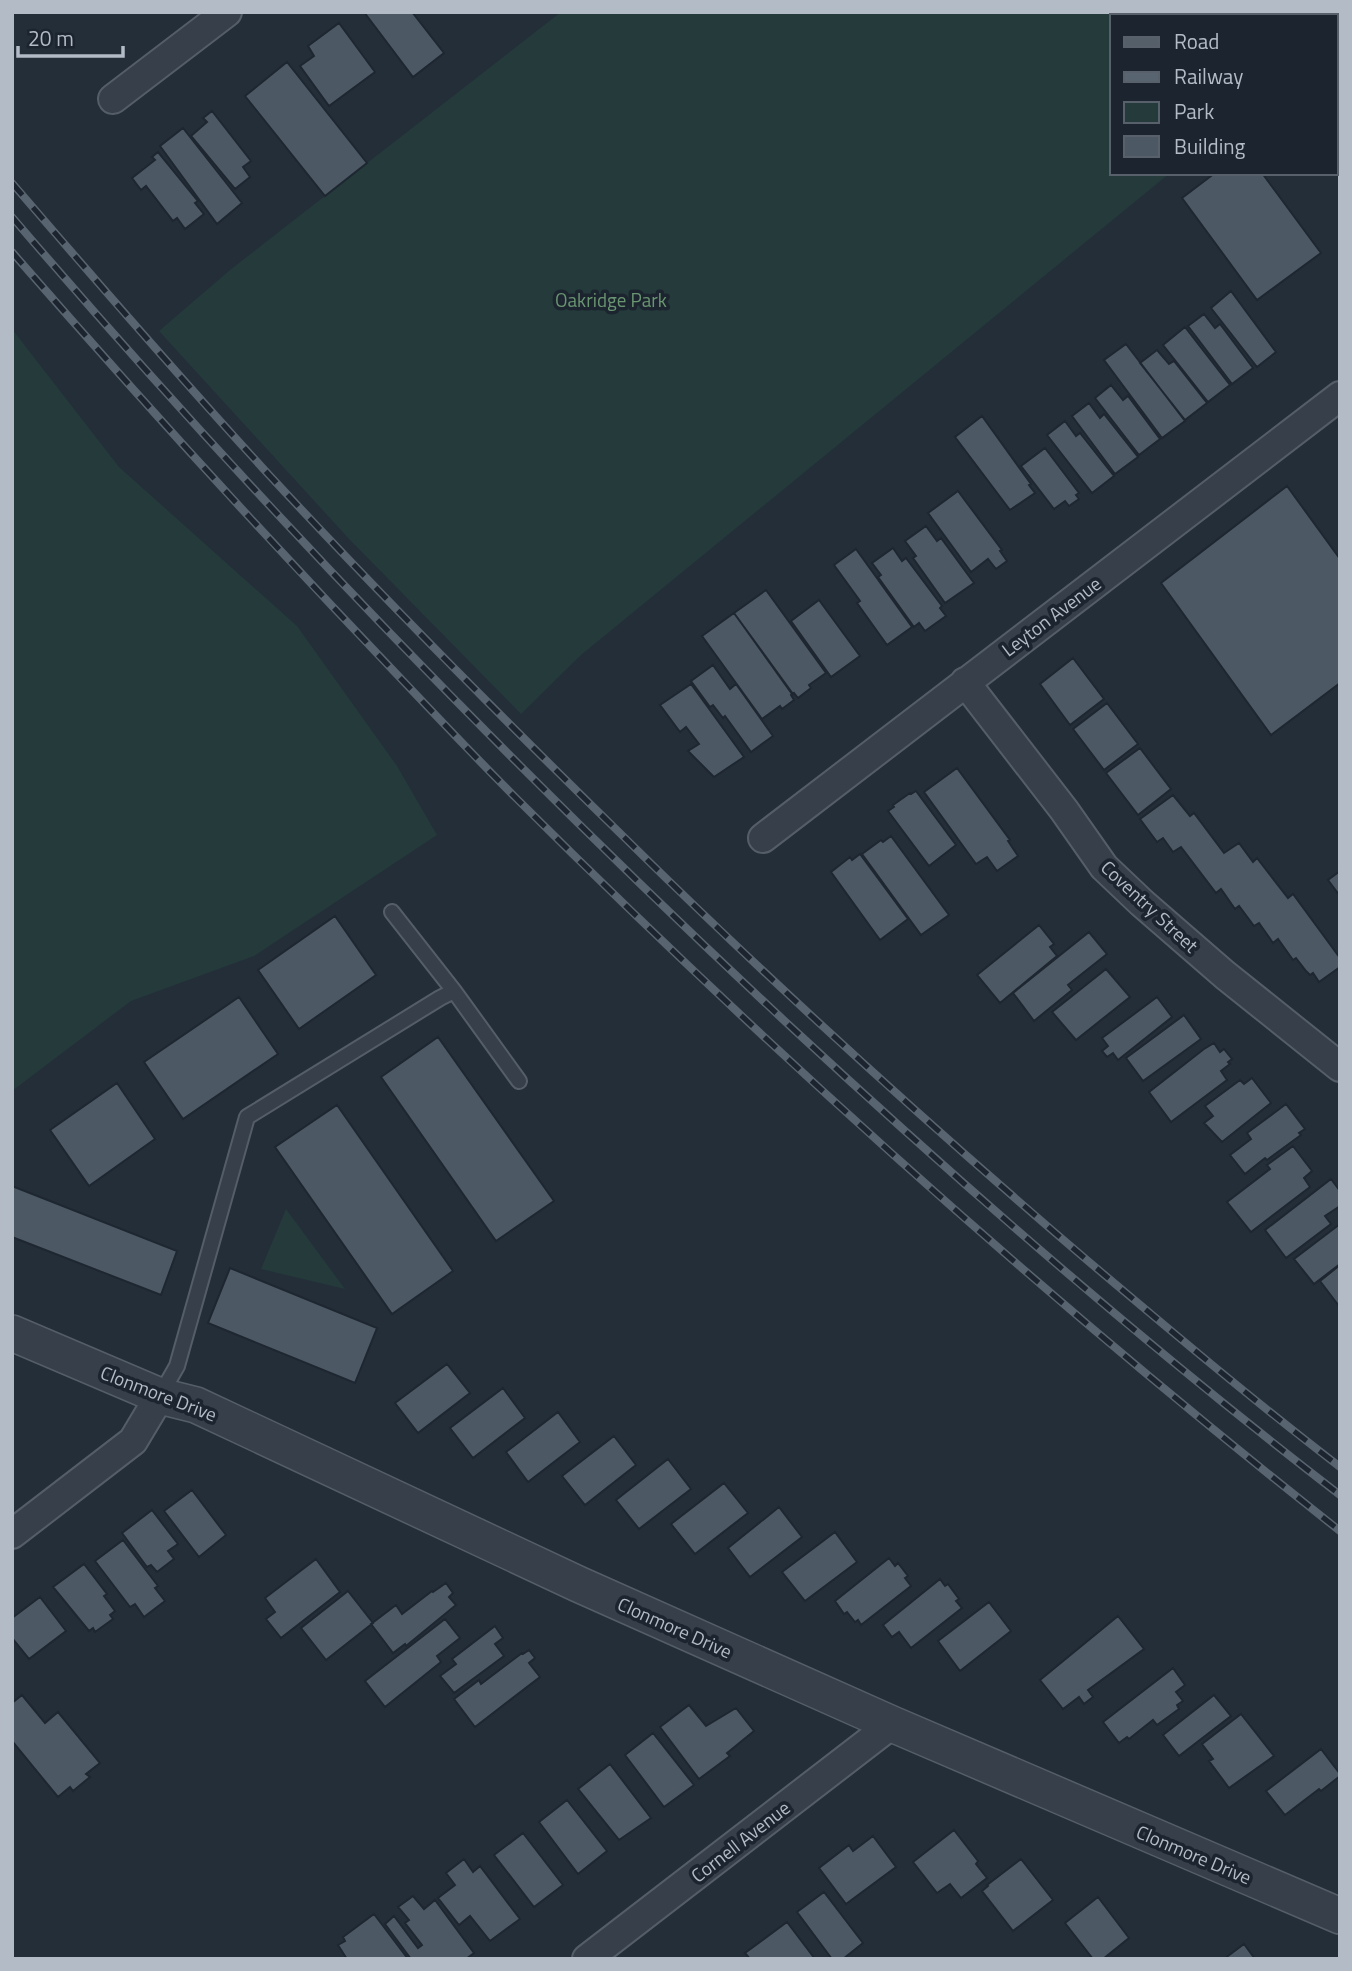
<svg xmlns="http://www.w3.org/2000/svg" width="1352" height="1971" font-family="'Titillium Web',sans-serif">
  <rect width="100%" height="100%" fill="#232e39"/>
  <path fill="#253a3a" d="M561,12H1257L1260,16H1112V173H1170L581,655L521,714L350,540L159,331L230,270Z
    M12,329L119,467L297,626L397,766L437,835L254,956L131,1001L12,1091Z
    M286,1209L345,1289L261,1269Z"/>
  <path fill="#4c5965" stroke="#1e2731" stroke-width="2" d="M364,12H412L444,53L413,77Z
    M339,23L375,72L329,106L300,66L314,56L308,46Z
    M287,62L367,163L325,196L245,96Z
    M212,111L251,161L243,167L250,177L235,189L191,136L207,122L203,118Z
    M183,128L242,203L217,224L160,146Z
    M158,152L198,201L195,203L204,214L185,229L177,218L173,221L146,186L141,190L132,178L155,160L152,157Z
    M1215,173H1262L1321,253L1257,300L1182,198Z
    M1231,291L1276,352L1257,367L1211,308Z
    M1204,314L1215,328L1220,324L1253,368L1232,384L1188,326Z
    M1185,327L1230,385L1208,402L1163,345Z
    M1126,344L1185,421L1162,438L1104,360Z
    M1157,350L1169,364L1174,361L1207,403L1185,420L1140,363Z
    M1111,385L1123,400L1128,396L1160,439L1139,455L1095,398Z
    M1089,403L1100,418L1104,414L1138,457L1115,474L1072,416Z
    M982,416L1031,484L1029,485L1035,493L1010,510L955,437Z
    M1065,421L1076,436L1080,433L1114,476L1092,493L1047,435Z
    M1045,448L1079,493L1076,495L1079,499L1069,506L1065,501L1054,509L1021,466Z
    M1287,486L1340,559V683L1271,735L1161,583Z
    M958,491L1002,550L1000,551L1007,561L996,569L988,559L971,572L928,513Z
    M926,526L937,541L941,538L974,583L945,603L913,558L916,556L905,541Z
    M893,548L902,561L906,558L942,606L940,608L946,616L925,631L919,623L914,627L878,577L881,575L872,563Z
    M856,549L912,627L887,645L857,603L860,601L834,565Z
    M766,590L826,673L809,685L811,688L798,698L794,693L793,694L734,613Z
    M819,600L860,656L831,677L791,621Z
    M734,613L792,694L791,695L794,700L782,709L780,706L762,719L702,636Z
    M1073,658L1104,699L1070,725L1040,684Z
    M713,665L730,689L736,684L773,736L751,752L725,716L723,718L713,705L710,707L691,681Z
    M691,684L744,757L714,777L688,751L699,744L686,727L680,732L660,705Z
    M1107,703L1138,744L1104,770L1073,729Z
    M1140,748L1171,789L1138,815L1106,773Z
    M957,768L1010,840L1008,841L1018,856L997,871L987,857L976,864L924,792Z
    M916,791L956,845L929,866L888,811L894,807L893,805L910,793L911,794Z
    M1173,795L1190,816L1194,813L1224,853L1239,843L1253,862L1257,858L1288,898L1293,894L1340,958V967L1319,982L1313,973L1310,975L1306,971L1296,958L1293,960L1278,939L1273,943L1259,923L1254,926L1239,906L1235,909L1221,889L1216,893L1181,847L1173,852L1163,838L1157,842L1140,819Z
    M891,836L949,915L921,935L862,854L881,840L883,842Z
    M860,854L908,919L880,940L831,872L850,857L852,860Z
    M1340,871V896L1328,880Z
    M335,916L376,975L299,1029L258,970Z
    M1039,925L1054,944L1050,947L1057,956L1000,1003L977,975Z
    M1089,932L1107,954L1068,985L1072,990L1034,1021L1013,993Z
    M1106,969L1130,997L1076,1040L1052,1012Z
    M239,997L278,1054L183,1119L144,1062Z
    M1157,997L1172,1017L1118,1060L1113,1053L1107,1057L1102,1051L1108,1046L1102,1038Z
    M1184,1015L1201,1039L1143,1081L1126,1058Z
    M438,1037L554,1201L496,1241L381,1077Z
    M1214,1043L1220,1052L1224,1049L1232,1059L1228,1062L1230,1064L1221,1071L1227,1080L1171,1122L1149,1092L1204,1049Z
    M1252,1078L1271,1103L1222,1142L1204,1123L1213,1116L1205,1106L1240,1080L1244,1084Z
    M117,1083L155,1139L89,1186L50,1130Z
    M1286,1104L1305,1129L1299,1133L1301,1135L1267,1160L1265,1158L1245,1174L1230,1155L1251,1139L1247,1133Z
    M337,1105L453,1271L392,1314L275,1147Z
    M1293,1146L1312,1171L1304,1178L1310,1187L1251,1232L1227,1202L1270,1169L1267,1165Z
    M1331,1179L1340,1191V1206L1325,1216L1331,1224L1286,1258L1265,1230Z
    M12,1186L177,1251L161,1295L12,1237Z
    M1340,1224V1264L1314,1284L1294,1259Z
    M1340,1265V1306H1339L1320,1281Z
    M230,1268L377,1328L355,1383L208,1323Z
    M447,1364L470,1393L418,1433L395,1403Z
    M503,1388L525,1418L473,1458L450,1428Z
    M558,1412L580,1442L528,1482L506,1452Z
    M614,1436L636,1465L585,1505L562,1476Z
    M668,1459L691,1489L639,1529L616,1500Z
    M724,1483L748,1513L695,1554L671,1524Z
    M192,1490L226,1535L199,1557L164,1511Z
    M779,1507L802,1537L750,1577L728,1548Z
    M152,1510L178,1544L168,1551L174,1559L157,1572L151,1565L147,1567L122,1533Z
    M835,1532L857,1562L805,1601L782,1572Z
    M123,1540L158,1586L155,1588L165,1601L144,1617L135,1604L130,1607L95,1561Z
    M889,1558L895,1566L898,1563L908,1576L905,1578L911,1586L861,1625L858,1620L855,1622L847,1612L844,1614L835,1601Z
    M316,1559L340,1592L281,1638L266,1619L275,1612L265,1598Z
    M84,1564L107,1594L104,1596L115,1611L110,1615L113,1619L95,1632L93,1628L89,1631L53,1587Z
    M940,1579L945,1586L948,1584L959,1599L956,1601L962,1608L911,1648L899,1632L892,1637L883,1625Z
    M446,1583L453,1593L449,1597L456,1605L406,1646L405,1644L393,1653L371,1624L396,1605L402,1614L432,1591L433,1592Z
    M348,1591L373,1623L326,1660L301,1628Z
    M40,1597L66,1631L29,1659L12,1638V1618Z
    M989,1602L1011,1631L960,1671L938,1641Z
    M1118,1616L1144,1649L1088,1690L1093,1697L1084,1704L1079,1697L1063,1709L1040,1680Z
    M445,1619L460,1638L437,1656L441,1662L385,1707L365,1681Z
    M495,1626L503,1638L495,1644L504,1656L454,1693L440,1676L456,1664L452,1659Z
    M529,1650L535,1658L529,1663L540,1677L475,1727L454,1699L479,1680L481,1684L522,1653L523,1654Z
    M1173,1668L1185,1685L1176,1692L1183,1701L1177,1705L1179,1709L1157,1725L1153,1720L1129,1739L1127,1737L1119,1743L1103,1722Z
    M22,1695L45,1723L58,1712L100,1763L86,1774L90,1777L73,1791L70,1787L58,1797L12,1741V1703Z
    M1214,1695L1231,1716L1179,1756L1163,1735Z
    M689,1705L706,1726L736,1708L754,1731L727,1753L730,1756L699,1779L660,1727Z
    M1241,1714L1274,1756L1229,1788L1209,1761L1213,1759L1202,1744Z
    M653,1733L694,1785L664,1807L625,1755Z
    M1321,1749L1340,1774V1776L1321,1791L1319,1789L1285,1815L1266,1791Z
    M610,1764L651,1818L619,1840L578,1789Z
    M567,1800L607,1851L578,1874L539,1822Z
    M954,1830L978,1861L976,1864L987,1878L961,1898L950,1884L937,1893L913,1862Z
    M523,1833L563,1885L534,1907L494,1855Z
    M873,1836L896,1867L846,1904L819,1868L849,1845L853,1851Z
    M464,1859L473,1872L480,1866L520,1919L490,1941L470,1916L459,1925L438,1898L455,1885L446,1873Z
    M1021,1859L1053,1900L1013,1931L982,1891L988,1886L987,1885Z
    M824,1892L863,1943L843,1959H832L797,1912Z
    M413,1896L424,1909L435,1900L474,1953L466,1959H411L385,1924L394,1916L418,1948L422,1945L405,1923L409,1920L398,1907Z
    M1098,1897L1129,1938L1103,1959H1093L1065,1923Z
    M374,1914L408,1959H347L345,1956L338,1945L345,1941L343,1937Z
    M787,1922L815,1959H750L745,1953Z
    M1244,1944L1255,1959H1224Z"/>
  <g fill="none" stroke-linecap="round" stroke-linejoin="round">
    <defs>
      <path id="service" d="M392,912L454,991
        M161,1394L177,1366L247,1117L440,998L454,991L519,1081"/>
      <path id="minor" d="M113,99L227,12
        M965,682L1064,810L1104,867L1142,903L1225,975L1340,1067
        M763,838L1340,396
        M12,1534L133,1441L160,1396
        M587,1959L892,1724"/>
      <path id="tertiary" d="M12,1333L160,1396L196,1405L578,1584L892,1724L1340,1916"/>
      <path id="primary" d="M1336,33L1340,37"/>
    </defs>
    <use href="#service" stroke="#555e68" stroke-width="18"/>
    <use href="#minor" stroke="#555e68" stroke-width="32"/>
    <use href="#tertiary" stroke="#555e68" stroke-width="38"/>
    <use href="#primary" stroke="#404953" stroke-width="42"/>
    <use href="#service" stroke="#37404a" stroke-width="14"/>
    <use href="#minor" stroke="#37404a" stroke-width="28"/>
    <use href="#tertiary" stroke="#37404a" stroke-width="35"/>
    <use href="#primary" stroke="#555f6a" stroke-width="38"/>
    <defs>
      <path id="rail" d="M12,183C97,282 182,380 270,476C386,601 506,722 628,841C776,987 930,1126 1088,1261C1171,1331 1254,1401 1340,1467
        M12,217C255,501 516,771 790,1026C966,1189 1149,1348 1340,1495
        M12,252C140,399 271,543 406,684C442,722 478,760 515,797C776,1057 1051,1303 1340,1531"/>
    </defs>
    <use href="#rail" stroke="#596471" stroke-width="8"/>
    <use href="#rail" stroke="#1c252f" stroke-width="5" stroke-dasharray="16" stroke-linecap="butt"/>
  </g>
  <g text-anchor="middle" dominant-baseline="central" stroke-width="7" stroke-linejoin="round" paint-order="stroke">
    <g font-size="19" fill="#6a9571" stroke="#1c252f">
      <text x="611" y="299">Oakridge Park</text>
    </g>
    <g font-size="19" fill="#b2bbc6" stroke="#1c252f">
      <text transform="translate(1051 616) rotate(-37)">Leyton Avenue</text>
      <text transform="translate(1150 906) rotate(43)">Coventry Street</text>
      <text transform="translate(159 1393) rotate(21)">Clonmore Drive</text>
      <text transform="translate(675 1627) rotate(24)">Clonmore Drive</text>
      <text transform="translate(740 1841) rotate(-38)">Cornell Avenue</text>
      <text transform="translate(1194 1854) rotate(23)">Clonmore Drive</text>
    </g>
  </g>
  <rect width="1352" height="1971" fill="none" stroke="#b2bbc6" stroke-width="28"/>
  <rect x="1110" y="14" width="228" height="161" fill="#1c252f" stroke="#58616b" stroke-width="2"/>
  <rect x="1124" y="37" width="35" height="10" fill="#555f6a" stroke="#58616b" stroke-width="2"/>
  <text x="1174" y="49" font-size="21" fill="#b2bbc6">Road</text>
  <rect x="1124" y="72" width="35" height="10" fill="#596471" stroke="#58616b" stroke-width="2"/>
  <text x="1174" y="84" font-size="21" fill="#b2bbc6">Railway</text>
  <rect x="1124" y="102" width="35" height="21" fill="#253a3a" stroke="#58616b" stroke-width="2"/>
  <text x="1174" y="119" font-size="21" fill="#b2bbc6">Park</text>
  <rect x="1124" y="136" width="35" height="21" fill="#4c5965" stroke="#58616b" stroke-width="2"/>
  <text x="1174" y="154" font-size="21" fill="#b2bbc6">Building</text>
  <path d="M18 46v10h105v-10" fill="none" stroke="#b2bbc6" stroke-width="3.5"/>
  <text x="28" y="46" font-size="21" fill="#b2bbc6" stroke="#1c252f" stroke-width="5" paint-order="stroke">20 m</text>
</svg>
